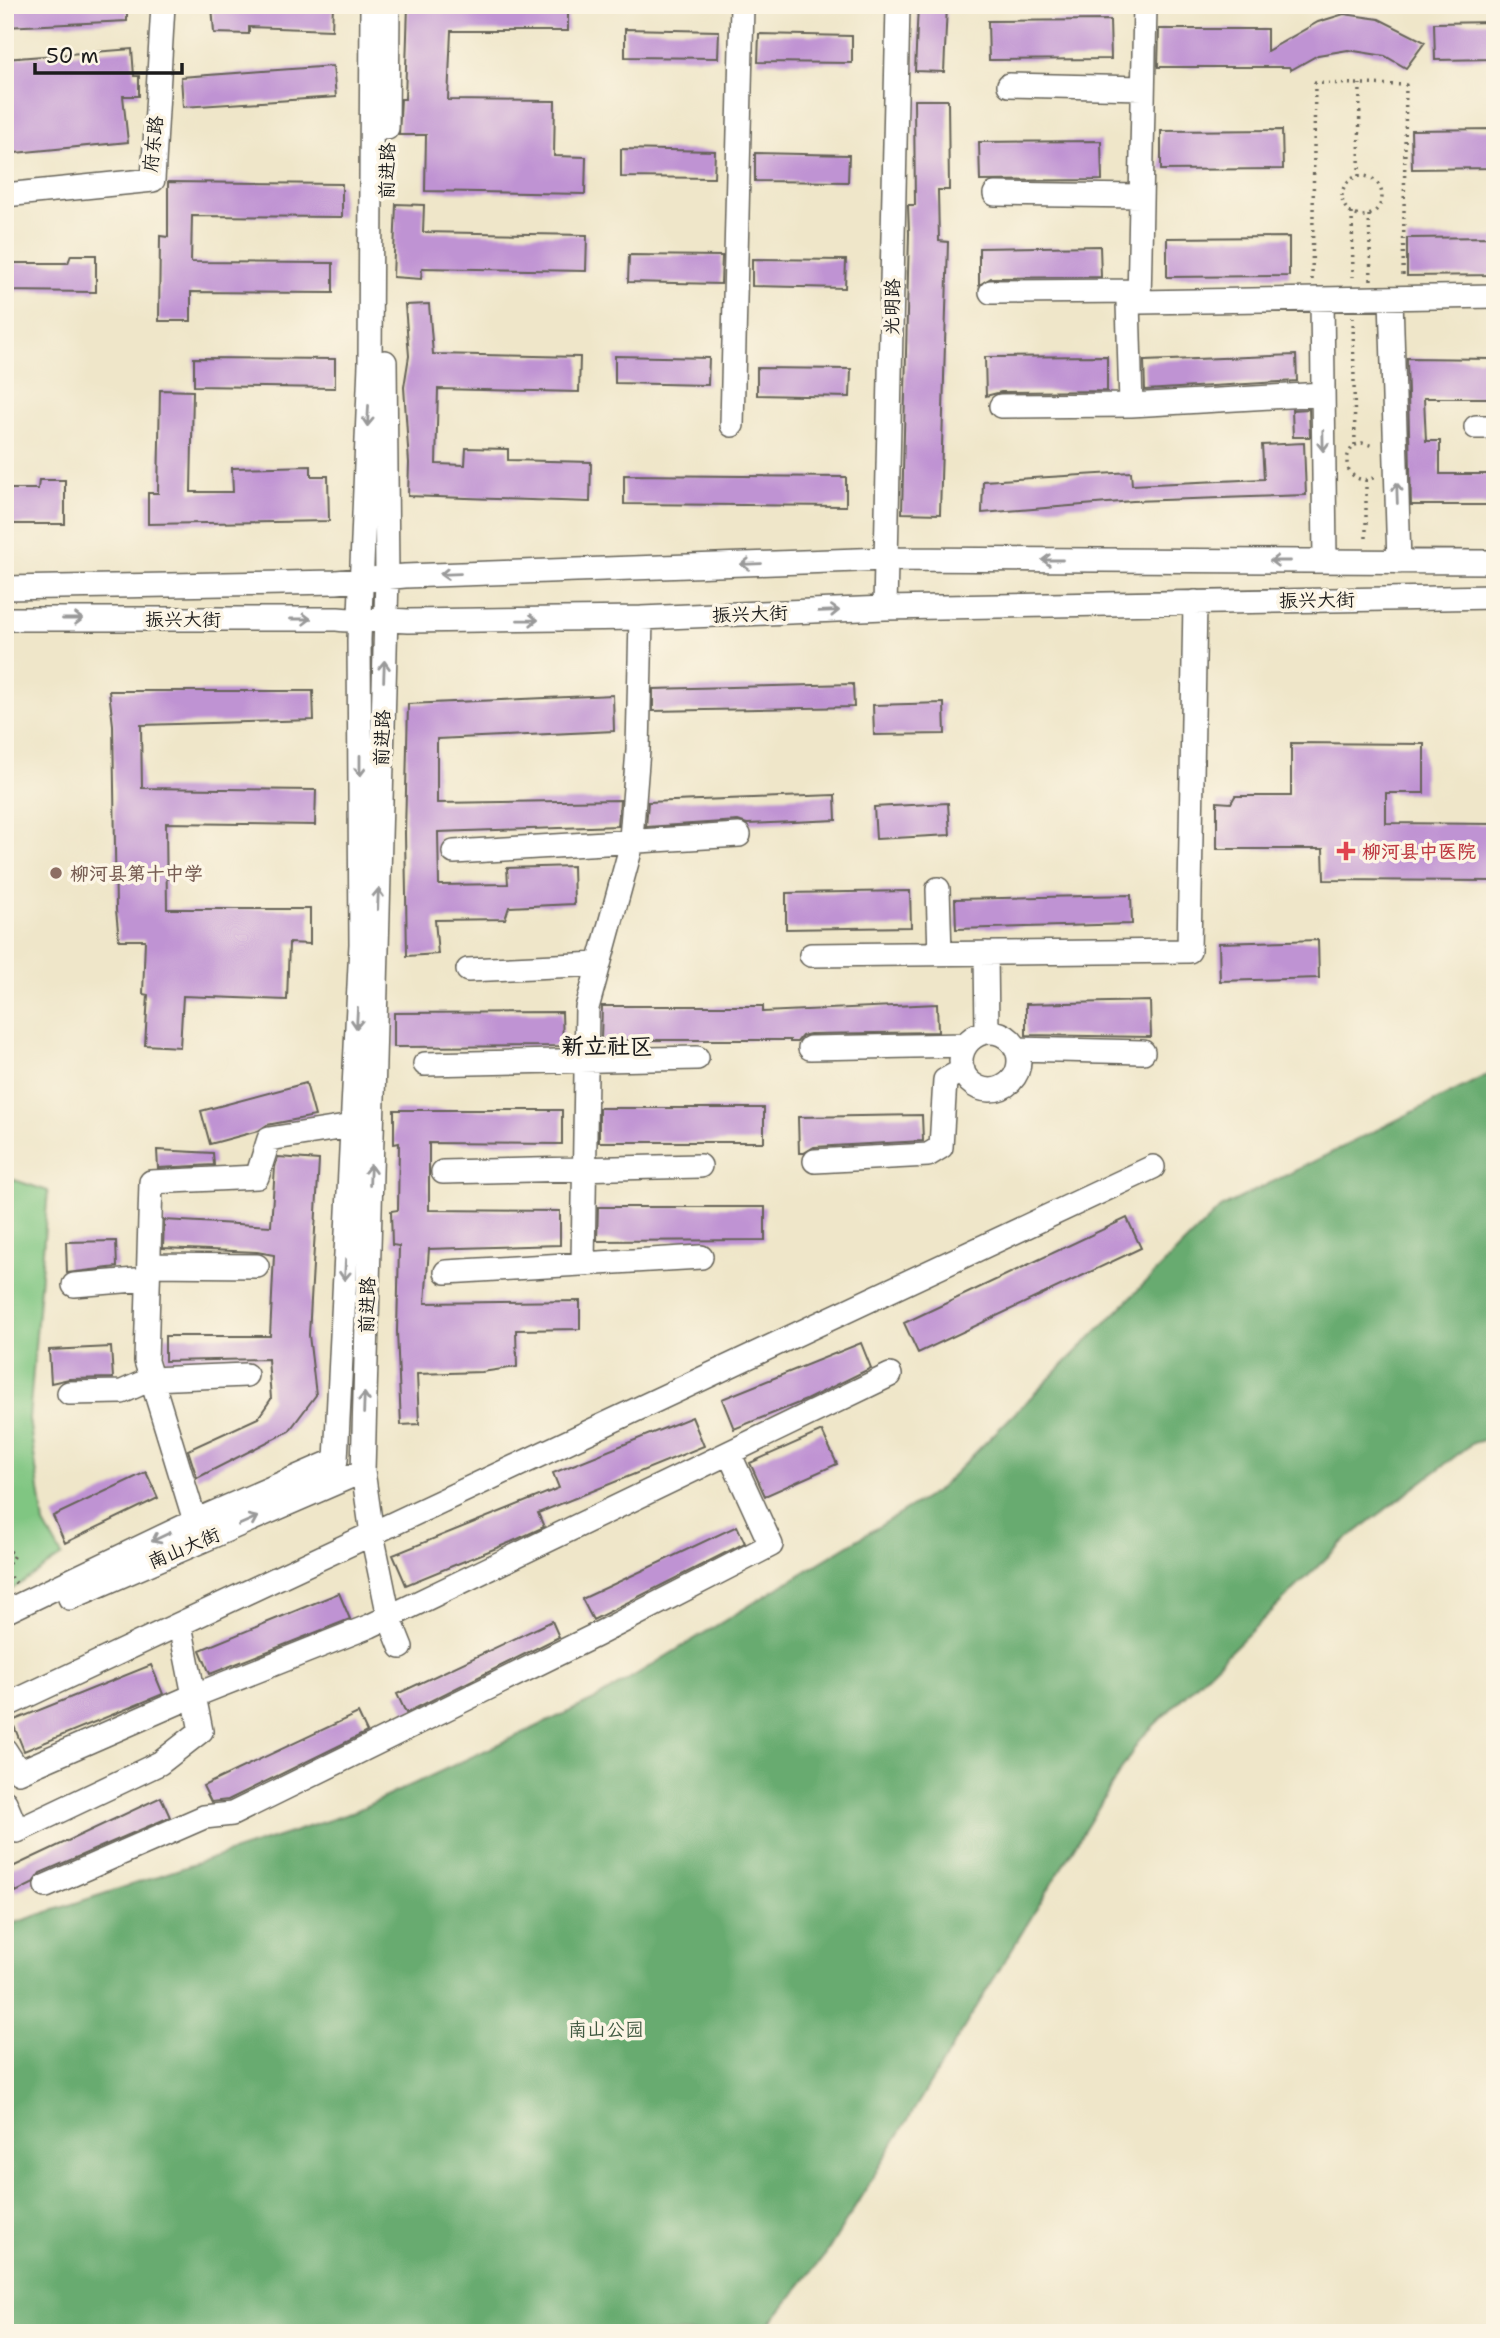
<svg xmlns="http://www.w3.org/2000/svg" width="1500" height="2338" font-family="'Shantell Sans','LXGW WenKai TC',sans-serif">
  <rect width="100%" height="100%" fill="#fcf5e5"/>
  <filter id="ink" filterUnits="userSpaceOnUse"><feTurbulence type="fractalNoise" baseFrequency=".0143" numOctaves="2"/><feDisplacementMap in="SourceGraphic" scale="14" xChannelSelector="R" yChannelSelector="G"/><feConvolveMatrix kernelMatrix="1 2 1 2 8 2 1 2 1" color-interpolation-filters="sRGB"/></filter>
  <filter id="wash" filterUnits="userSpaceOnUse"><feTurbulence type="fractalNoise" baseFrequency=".00686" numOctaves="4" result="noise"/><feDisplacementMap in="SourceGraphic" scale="28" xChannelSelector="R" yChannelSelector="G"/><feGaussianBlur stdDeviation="1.57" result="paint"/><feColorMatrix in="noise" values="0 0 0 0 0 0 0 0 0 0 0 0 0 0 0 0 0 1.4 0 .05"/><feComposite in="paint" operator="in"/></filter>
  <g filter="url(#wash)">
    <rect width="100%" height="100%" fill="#efe6c9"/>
    <path fill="#80c682" stroke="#4e714f" stroke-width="2" d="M5,1177L48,1191L29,1419L44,1524L62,1556L5,1594Z"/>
    <path fill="#68ab70" stroke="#426446" stroke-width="2" d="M1495,1071V1437L1473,1443L1344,1541L1140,1739L826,2254L762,2333H5V1926L351,1813L596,1699L937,1491L1220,1208Z"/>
    <g id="blocks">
      <path fill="#bf93d3" d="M5,5H127V21L5,27Z
        M212,5H333L332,30L249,27V34L214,33Z
        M408,5H568V31H451L448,100L555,101L554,156L586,157L585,194L425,191L426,135H399L401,99H405Z
        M918,5H947L944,72L915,71Z
        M1344,14L1379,19L1425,42L1406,68L1385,56L1348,50L1318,55L1291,70L1289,67H1158L1159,29H1267V51L1318,22Z
        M1110,20L1111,59L989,60L988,21Z
        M1495,22V59L1435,60L1434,23Z
        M625,29L719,31L718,58L625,57Z
        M759,34L852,36V63L758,62Z
        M132,49L134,76H139V96H123L128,142L5,154V59Z
        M333,66L336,97L183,107L181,77Z
        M914,100H948L949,190H938L939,241L948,242L940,514L902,513L909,233L908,205H915Z
        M1495,129V168L1412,169L1411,130Z
        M1282,130L1283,169L1161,170V131Z
        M1101,141L1102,180L980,181L979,142Z
        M621,149L715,151L714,178L621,177Z
        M755,153L849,155L848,182L755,181Z
        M168,182L342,184V217L192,216L191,262L333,263V293L191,292V321H159L160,236L168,237Z
        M396,204L424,205L423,232L587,235L586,271L422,268L421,279L393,277Z
        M1289,237V276L1167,277V238Z
        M1495,237V275L1407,276V238Z
        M1100,246L1101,277L991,278L979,285V248Z
        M71,255H96V292L5,291V263H68Z
        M629,255L722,256L721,284L628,282Z
        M752,259L846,260L845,288L752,286Z
        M429,304L433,354L580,357L579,392L438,389L436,464L465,465L466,448L508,449V460L591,462L590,502L408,496L409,463L404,387L409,356L405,305Z
        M1296,355L1297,381L1145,390L1144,361Z
        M615,356L709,358L708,385L615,383Z
        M1107,356V391L1001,392L986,396L985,357Z
        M194,358L335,359V388L194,386Z
        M1407,358L1495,359V398H1424L1426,441H1440V474H1495V505H1411Z
        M757,368L851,369L850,397L757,395Z
        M160,390L193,391L191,492H233L232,468L311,466V476H328L329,521L148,524V493H158Z
        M1309,409L1310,437H1293L1292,410Z
        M1304,443L1306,495L1133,501L982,513L983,481L1131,472L1132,485L1264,479L1262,445Z
        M624,475L846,477V506L624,504Z
        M39,480H65V524H5V489H38Z
        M853,684L854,707L653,711V689Z
        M109,691H313L314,720L141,725L142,788L316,790L315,825L166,823L167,909H310V944L289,943L287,1000L183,996L180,1047L145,1045L148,995L143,994L145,940H119L116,910L113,725Z
        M613,695L614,731L437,739V803L620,800L618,826L438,832L439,885L508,884L507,868L573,866L574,904L509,907L505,919L435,920L438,954L407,956L405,833L408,704Z
        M944,703L945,734L874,735L873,705Z
        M1291,743L1424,744V793H1386V823L1495,824V881L1324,880L1323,849H1217V802L1231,803L1235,796H1291Z
        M835,795L836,820L747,824L738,821L646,827L648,802Z
        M948,803L950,835L876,839L874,807Z
        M910,891L911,927L786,929V893Z
        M1131,895L1132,924L956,929L955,899Z
        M1318,940L1319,978L1220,981L1219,943Z
        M1150,1001L1151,1037L1026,1035V1004Z
        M937,1004L938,1032L810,1034L802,1036L797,1042H790V1040H601L602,1006H763V1012Z
        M562,1012L563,1046L394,1047V1013Z
        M306,1083L315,1116L267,1125L258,1131L210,1144L201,1111Z
        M599,1108H764V1142H599Z
        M394,1110H562V1144L429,1143V1210L560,1211V1245L429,1249L425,1303L580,1301V1329L516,1330L517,1367L482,1372L417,1374L419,1424L401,1425L397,1331L399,1246L392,1245L391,1211L398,1210L399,1143L394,1144Z
        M922,1115L923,1141L814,1147L804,1153H799L798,1117Z
        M157,1150L213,1153L214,1165L158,1168Z
        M278,1157L319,1160L309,1335L316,1395L289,1431L197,1478L188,1450L258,1418L271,1399L268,1359L165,1361V1336H270L274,1255L257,1252L163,1248L164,1220L271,1226L275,1167Z
        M598,1207H765V1240L597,1241Z
        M1127,1218L1141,1248L918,1353L904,1323Z
        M116,1241L117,1267L67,1273L66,1242Z
        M861,1343L871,1368L806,1400L734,1429L722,1399Z
        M111,1347L113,1378L69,1379L51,1383L49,1350Z
        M692,1417L704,1446L538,1513L544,1527L511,1542L406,1585L393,1555L559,1488L553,1473Z
        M822,1431L837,1464L765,1496L750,1463Z
        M146,1472L158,1498L65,1543L53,1516Z
        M737,1526L745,1543L593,1620L582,1599Z
        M339,1593L350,1619L210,1674L200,1650Z
        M552,1621L559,1637L406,1713L397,1694Z
        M151,1665L163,1694L24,1751L12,1721Z
        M358,1713L367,1732L228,1800L211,1802L203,1786Z
        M161,1797L170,1817L40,1873L32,1884L16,1892L6,1870Z"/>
    </g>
  </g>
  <g filter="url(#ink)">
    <use href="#blocks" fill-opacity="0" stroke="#666359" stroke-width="2"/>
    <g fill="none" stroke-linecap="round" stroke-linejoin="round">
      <defs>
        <path id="minor" d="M1145,5L1139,302L1495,296
          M1009,85L1143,88
          M387,128L388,5
          M995,194L1141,196
          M5,195L153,180L163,5
          M991,292L1139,291
          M1391,298L1399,562
          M1322,299L1325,561
          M385,362L387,577L363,1471L372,1534L389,1617L401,1647
          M1131,405L1128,302H1139
          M1001,406L1131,405L1323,394
          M732,425L742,5
          M1476,427H1495
          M5,588L336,582L405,576L886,559L1495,562
          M885,608L898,5
          M5,619H337C361,622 384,619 408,621L641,618L885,608L1495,597
          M454,852L739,835
          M938,889L940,953
          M986,953L987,1032
          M811,955L1189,951L1195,602
          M468,970L599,964
          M961 1061a29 29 0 1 1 58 0a29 29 0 1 1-58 0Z
          M810,1048L965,1045
          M1016,1049L1143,1052
          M425,1064L697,1058
          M815,1161L928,1155L941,1147L945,1080L963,1070
          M443,1172L700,1166
          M583,1264L587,1008L630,851L638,750L641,618
          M149,1265L257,1266
          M446,1272L701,1257
          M74,1285L148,1279
          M69,1393L122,1392L151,1379L246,1375
          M195,1521L146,1361L151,1182L257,1177L269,1139L352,1126
          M70,1598L363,1471
          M5,1612L195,1521L336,1460L361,944L359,640L370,364L372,5
          M5,1706L1153,1167
          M5,1750L19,1772L193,1696L370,1626L890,1375
          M5,1802L17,1831L160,1763L201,1731L180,1625
          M46,1886L204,1817L232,1814L596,1635L771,1545L729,1453"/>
      </defs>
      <use href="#minor" stroke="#666359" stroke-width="26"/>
      <path stroke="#666359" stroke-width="3.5" stroke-dasharray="2 5" stroke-linecap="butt" d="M1359,176L1360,84
        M1342 196a20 20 0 1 1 40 0a20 20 0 1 1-40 0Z
        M1352,213L1353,277
        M1369,215L1371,280
        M1312,280L1315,83L1406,85L1403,276
        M1353,317L1355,445C1337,461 1352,488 1375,477
        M1355,445L1362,443L1374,446
        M1366,480V541
        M5,1529L7,1537L5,1543
        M5,1546L14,1555L5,1570
        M5,1572L16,1583"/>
      <use href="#minor" stroke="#fff" stroke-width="23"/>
    </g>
    <defs><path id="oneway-shaft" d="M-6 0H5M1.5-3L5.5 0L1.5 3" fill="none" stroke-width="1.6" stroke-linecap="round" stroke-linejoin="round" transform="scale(1.75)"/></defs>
    <g stroke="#999">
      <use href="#oneway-shaft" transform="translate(368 416) rotate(93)"/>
      <use href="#oneway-shaft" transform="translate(1323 441) rotate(89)"/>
      <use href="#oneway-shaft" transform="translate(1397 493) rotate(-92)"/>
      <use href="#oneway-shaft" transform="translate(1052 560) rotate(-180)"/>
      <use href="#oneway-shaft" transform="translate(1280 561) rotate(-180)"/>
      <use href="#oneway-shaft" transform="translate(751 564) rotate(178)"/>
      <use href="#oneway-shaft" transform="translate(450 574) rotate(178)"/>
      <use href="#oneway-shaft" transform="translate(829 611) rotate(-2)"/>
      <use href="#oneway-shaft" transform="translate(73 619)"/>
      <use href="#oneway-shaft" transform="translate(301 619)"/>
      <use href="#oneway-shaft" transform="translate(528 620) rotate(-1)"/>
      <use href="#oneway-shaft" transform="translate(384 671) rotate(-88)"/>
      <use href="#oneway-shaft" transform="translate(360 766) rotate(90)"/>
      <use href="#oneway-shaft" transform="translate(378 899) rotate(-88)"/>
      <use href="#oneway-shaft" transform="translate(357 1018) rotate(93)"/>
      <use href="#oneway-shaft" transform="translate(370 1175) rotate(-88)"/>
      <use href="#oneway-shaft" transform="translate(345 1270) rotate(93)"/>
      <use href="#oneway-shaft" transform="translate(364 1403) rotate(-88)"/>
      <use href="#oneway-shaft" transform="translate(248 1521) rotate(-24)"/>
      <use href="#oneway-shaft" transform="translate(161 1537) rotate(154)"/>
    </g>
  </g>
  <path fill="#e0444e" stroke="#fcf5e5" stroke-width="2.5" d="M1342.5 840.5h7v7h7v7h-7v7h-7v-7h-7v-7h7z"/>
  <circle fill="#8d6e63" stroke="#fcf5e5" stroke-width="2.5" cx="56" cy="873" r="7"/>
  <g text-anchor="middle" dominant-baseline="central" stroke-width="7" stroke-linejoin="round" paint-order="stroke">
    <g font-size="19" fill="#1c1c1c" stroke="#fcf5e5">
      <text transform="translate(153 144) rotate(-84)">府东路</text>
      <text transform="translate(387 171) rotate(-89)">前进路</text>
      <text transform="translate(892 307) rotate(-89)">光明路</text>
      <text transform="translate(1317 600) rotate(-1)">振兴大街</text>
      <text transform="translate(750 614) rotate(-2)">振兴大街</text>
      <text x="183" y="619">振兴大街</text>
      <text transform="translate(382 738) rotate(-88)">前进路</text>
      <text transform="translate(367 1305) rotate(-88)">前进路</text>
      <text transform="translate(184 1548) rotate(-23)">南山大街</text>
    </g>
    <g font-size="19" font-weight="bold" fill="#be3a42" stroke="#fcf5e5" text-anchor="start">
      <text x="1362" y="851">柳河县中医院</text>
    </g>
    <g font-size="19" font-weight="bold" fill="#785e54" stroke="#fcf5e5" text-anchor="start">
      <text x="70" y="873">柳河县第十中学</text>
    </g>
    <g font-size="19" fill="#3f5840" stroke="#fcf5e5">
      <text x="606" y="2029">南山公园</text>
    </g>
    <g font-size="23" font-weight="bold" fill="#1c1c1c" stroke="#fcf5e5">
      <text x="607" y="1046">新立社区</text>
    </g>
  </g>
  <rect width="1500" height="2338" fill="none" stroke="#fcf5e5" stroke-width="28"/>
  <path d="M35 63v10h147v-10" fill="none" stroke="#1c1c1c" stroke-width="3.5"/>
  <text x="46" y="63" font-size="21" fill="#1c1c1c" stroke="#fcf5e5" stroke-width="5" paint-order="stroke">50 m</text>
</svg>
